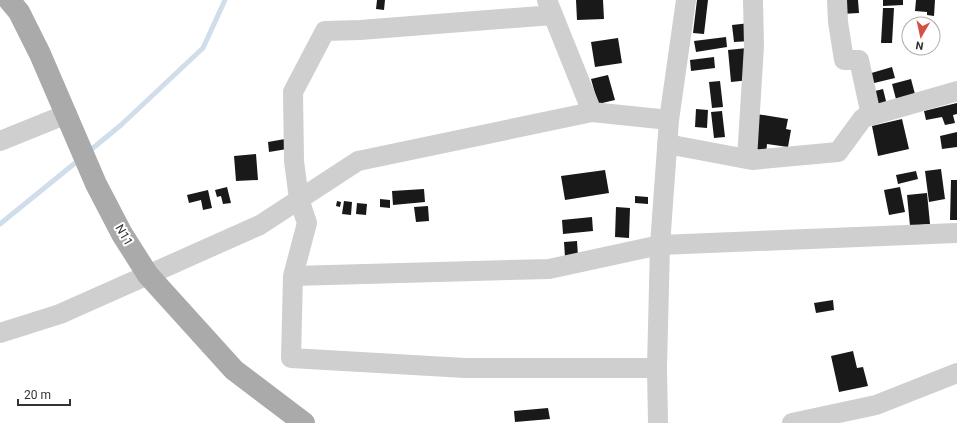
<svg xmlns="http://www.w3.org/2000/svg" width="957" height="423" font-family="Roboto,sans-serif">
  <rect width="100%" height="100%" fill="#fff"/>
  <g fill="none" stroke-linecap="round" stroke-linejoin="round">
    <path stroke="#d0ddeb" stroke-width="5" d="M87,153L121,125L203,48L225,0
      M0,224L80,159"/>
  </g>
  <path fill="#191919" d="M377,0H385L384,10L376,9Z
    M576,0H603L604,19L577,20Z
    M697,0H708L704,34L693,33Z
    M840,0H858L859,13L841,14Z
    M883,0H903V5L883,6Z
    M916,0H935L934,16L927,15V12L915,11Z
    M883,8H894L892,43H881Z
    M750,23L751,41L734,42L732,25Z
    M726,37L727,47L696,52L694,41Z
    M618,38L622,63L595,67L591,42Z
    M747,48L750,80L731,82L728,50Z
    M714,57L715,68L691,71L690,60Z
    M892,67L895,78L870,84L868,74Z
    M608,75L615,100L598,104L591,79Z
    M911,79L916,98L897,103L892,84Z
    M720,81L723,107L712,108L709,82Z
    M883,89L887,105L875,108L871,92Z
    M957,103V114L953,115L955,123L945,125L942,117L926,120L924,111Z
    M696,109L708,110L707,128L695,127Z
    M722,111L725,137L714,138L711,112Z
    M757,114L788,119L786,129L791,130L788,147L767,144L766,155L751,152Z
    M902,119L909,149L878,156L872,126Z
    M957,132V147L942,149L940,136Z
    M285,139L287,149L269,152L268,142Z
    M256,154L258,180L236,181L234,156Z
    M941,169L945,199L929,202L925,171Z
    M605,170L609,193L565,200L561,176Z
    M916,171L918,179L898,184L896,175Z
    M951,180H957V220H950Z
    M227,187L231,203L223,204L221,196L217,197L215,190Z
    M900,187L905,212L889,215L884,190Z
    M424,189L425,202L393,205L392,191Z
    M208,190L212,208L203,210L201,200L189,203L187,195Z
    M927,193L930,224L910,226L907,195Z
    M635,196L648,197V204L635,203Z
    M380,199L390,200V208L380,207Z
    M337,201L341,202L340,207L336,206Z
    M344,201L352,202L351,215L342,214Z
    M357,203L367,204L366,215L356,214Z
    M428,206L429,221L416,222L414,207Z
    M616,207L630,208L629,238L615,237Z
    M592,217L593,231L563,234L562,220Z
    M577,241L578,256L565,257L564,242Z
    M833,300L834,310L816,313L814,303Z
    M853,351L857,368L863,367L868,386L839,392L831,356Z
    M548,408L550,419L515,422L514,411Z"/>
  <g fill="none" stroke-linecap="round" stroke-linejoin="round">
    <path stroke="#cfcfcf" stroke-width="20" d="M547,0L592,112
      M837,0L838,22L844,60H859L871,115
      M553,15L360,30L325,31L293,92L294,161L299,199L307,223L293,276L291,358L465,368H657
      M0,141L67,114
      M667,144L752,160L838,152L863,118L957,91
      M747,159L754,46L753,0
      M293,276L549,269L660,245L957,233
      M0,333L60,314L260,225L358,161L592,112L669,120
      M658,423L657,368L660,245L669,120L686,0
      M792,423L876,405L957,373"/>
    <path stroke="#aaa" stroke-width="22" d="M9,0L19,12L40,54L96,184L122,234L148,275L234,370L304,423"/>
  </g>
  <g text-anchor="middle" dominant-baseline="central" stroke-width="4" stroke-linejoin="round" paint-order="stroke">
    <g font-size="12" fill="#323232" stroke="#fff">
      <text transform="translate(124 235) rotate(60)">N11</text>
    </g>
  </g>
  <g transform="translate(921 36) rotate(189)"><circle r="19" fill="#ffffff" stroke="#adadad"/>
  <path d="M0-3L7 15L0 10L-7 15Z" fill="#d75046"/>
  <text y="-6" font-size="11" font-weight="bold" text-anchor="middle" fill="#323232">N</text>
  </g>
  <path d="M18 399v6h52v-6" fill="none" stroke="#323232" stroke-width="2"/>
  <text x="24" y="399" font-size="12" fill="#323232" stroke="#ffffff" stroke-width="3" paint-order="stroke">20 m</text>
</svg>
